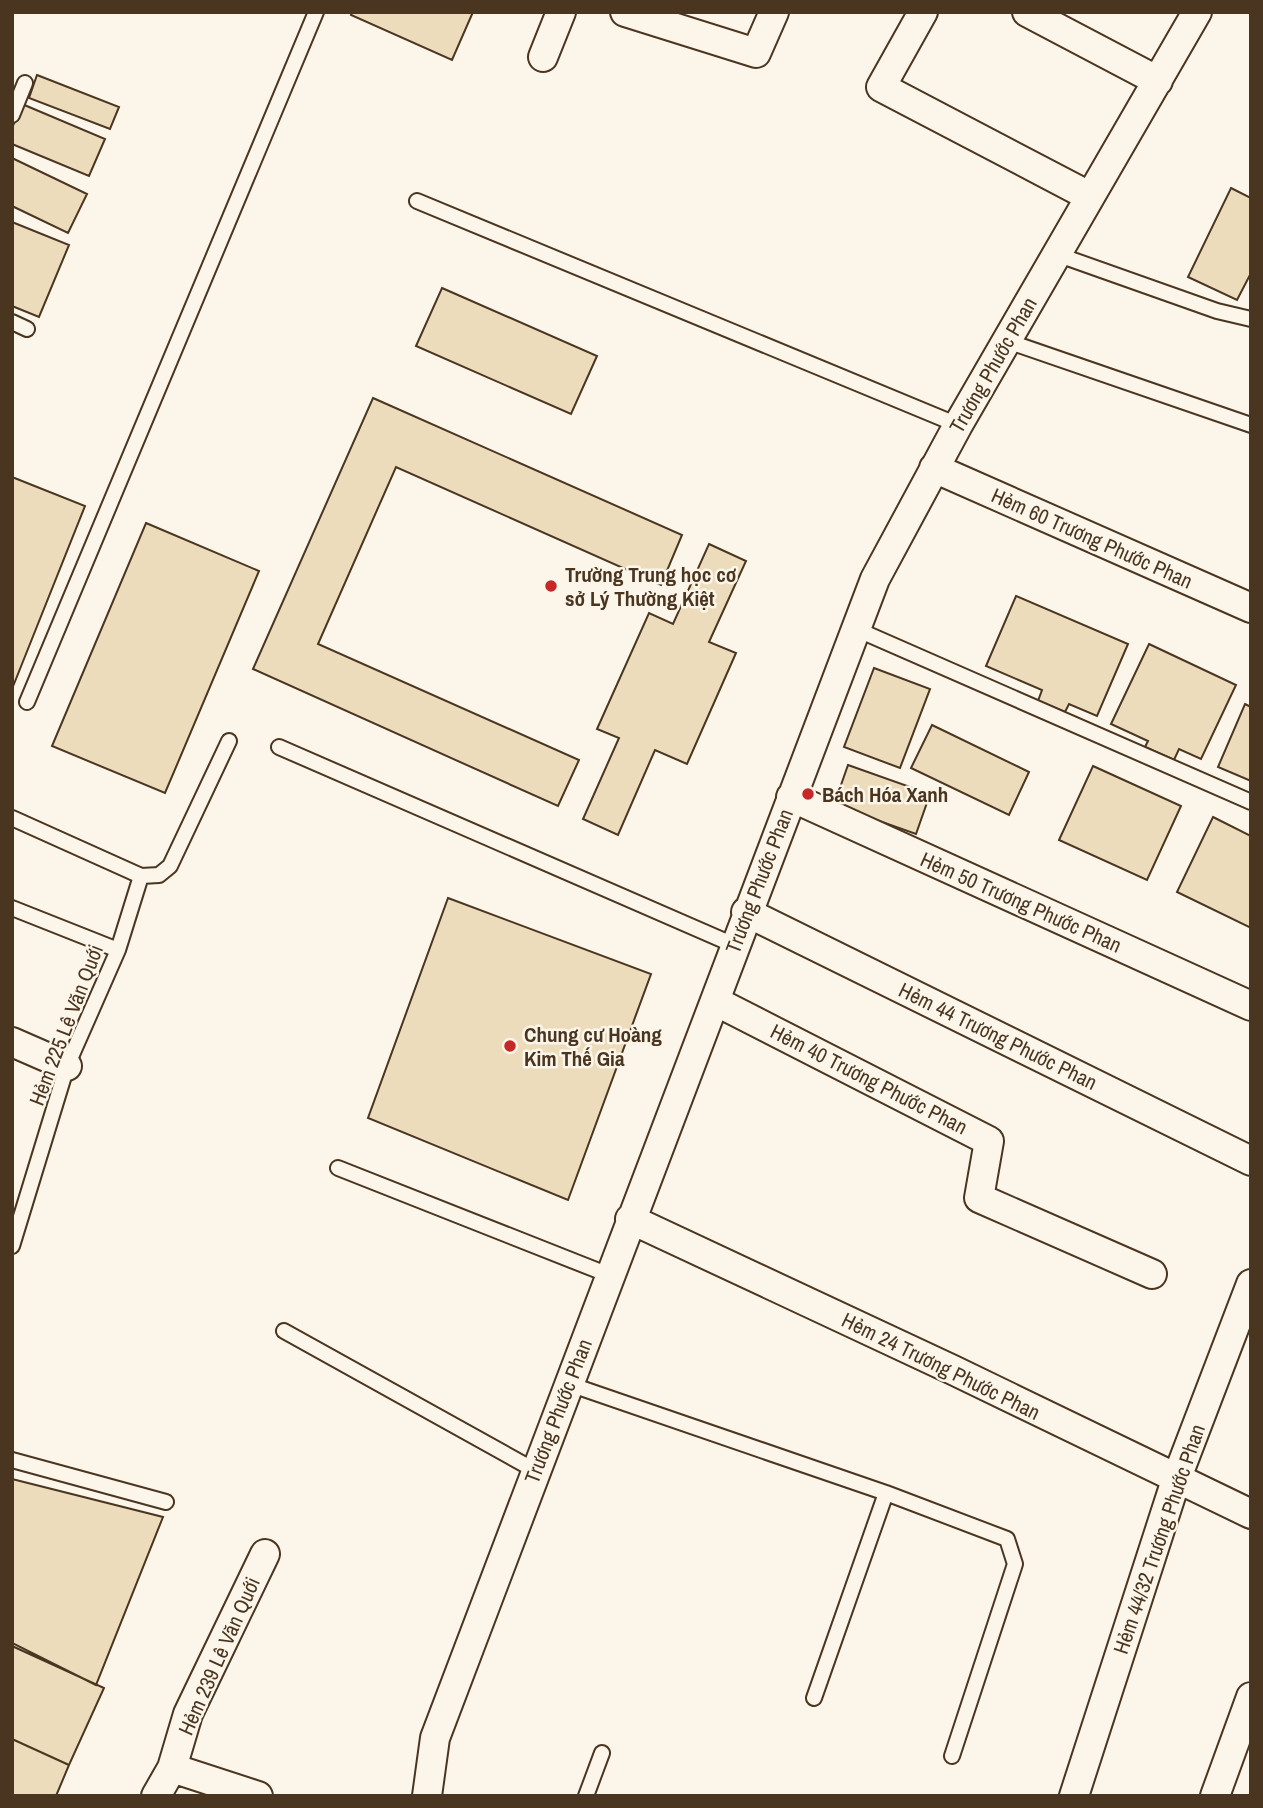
<svg xmlns="http://www.w3.org/2000/svg" width="1263" height="1808" font-family="'Archivo Narrow',sans-serif">
  <rect width="100%" height="100%" fill="#fbf6e9"/>
  <path fill="#ecdcbc" stroke="#4a3520" stroke-width="2" d="M352,12H473L452,60L351,15Z
    M37,75L119,107L110,129L29,98Z
    M22,104L105,139L89,176L12,144V128Z
    M12,158L87,194L68,233L12,206Z
    M1231,188L1251,198V273L1237,300L1188,277Z
    M12,222L69,245L39,317L12,306Z
    M442,288L597,356L571,414L416,346Z
    M373,398L682,535L661,585L396,467L318,644L579,760L558,806L253,669Z
    M12,477L85,506L12,689Z
    M146,523L259,571L165,793L52,746Z
    M709,544L746,561L709,642L736,653L687,764L655,750L618,835L583,819L619,738L597,729L649,613L673,624Z
    M1016,596L1128,644L1097,716L1069,704L1065,712L1038,701L1042,690L986,666Z
    M1149,644L1236,685L1201,759L1179,749L1174,760L1145,747L1148,741L1111,724Z
    M874,668L930,689L900,768L844,747Z
    M1245,704L1251,707V781L1218,767Z
    M932,725L1029,772L1009,815L911,768Z
    M848,765L930,794L916,834L834,805Z
    M1093,766L1181,806L1147,880L1059,840Z
    M1213,817L1251,836V928L1177,892Z
    M448,898L651,974L568,1200L368,1118Z
    M12,1479L163,1517L96,1685L12,1643Z
    M12,1646L104,1688L69,1765L12,1739Z
    M12,1739L69,1765L56,1796H12Z"/>
  <g fill="none" stroke-linecap="round" stroke-linejoin="round">
    <defs>
      <path id="service" d="M12,115L25,83
        M417,201L958,425
        M1056,254L1217,311L1251,319
        M12,322L27,329
        M1007,341L1251,425
        M856,629L1251,802
        M27,702L316,12
        M279,747L734,945
        M12,818L141,876
        M12,908L118,950
        M338,1168L609,1275
        M12,1246L67,1066L118,950L141,876L159,875L170,866L229,741
        M284,1331L536,1471
        M569,1384L886,1493L1007,1539L1015,1564L952,1756
        M12,1460L166,1502
        M814,1698L886,1493
        M586,1796L602,1753"/>
      <path id="minor" d="M625,12L756,53L774,12
        M923,12L881,87L1089,196
        M1027,12L1158,81
        M543,57L561,12
        M934,468L1251,608
        M791,797L1251,1006
        M746,912L1251,1161
        M715,1001L989,1141L979,1198L1152,1274
        M12,1042L67,1066
        M630,1219L953,1370L1251,1514
        M172,1768L258,1796
        M156,1796L172,1768L188,1714L265,1554
        M427,1796L435,1738L875,579L958,425L1197,12
        M1074,1796L1176,1480L1251,1284
        M1215,1796L1251,1697"/>
    </defs>
    <use href="#service" stroke="#4a3520" stroke-width="18"/>
    <use href="#minor" stroke="#4a3520" stroke-width="32"/>
    <use href="#service" stroke="#fbf6e9" stroke-width="14"/>
    <use href="#minor" stroke="#fbf6e9" stroke-width="28"/>
  </g>
  <g fill="#c62828" stroke="#fbf6e9" stroke-width="2.5">
    <circle cx="551" cy="586" r="7"/>
    <circle cx="808" cy="794" r="7"/>
    <circle cx="510" cy="1046" r="7"/>
  </g>
  <g text-anchor="middle" dominant-baseline="central" stroke-width="5" stroke-linejoin="round" paint-order="stroke">
    <g font-size="21" fill="#4a3520" stroke="#fbf6e9">
      <text transform="translate(993 365) rotate(-60)">Trương Phước Phan</text>
      <text transform="translate(1092 538) rotate(24)">Hẻm 60 Trương Phước Phan</text>
      <text transform="translate(759 881) rotate(-69)">Trương Phước Phan</text>
      <text transform="translate(1021 902) rotate(24)">Hẻm 50 Trương Phước Phan</text>
      <text transform="translate(66 1025) rotate(-69)">Hẻm 225 Lê Văn Quới</text>
      <text transform="translate(998 1036) rotate(26)">Hẻm 44 Trương Phước Phan</text>
      <text transform="translate(869 1079) rotate(27)">Hẻm 40 Trương Phước Phan</text>
      <text transform="translate(941 1366) rotate(26)">Hẻm 24 Trương Phước Phan</text>
      <text transform="translate(558 1411) rotate(-69)">Trương Phước Phan</text>
      <text transform="translate(1159 1539) rotate(-71)">Hẻm 44/32 Trương Phước Phan</text>
      <text transform="translate(219 1656) rotate(-66)">Hẻm 239 Lê Văn Quới</text>
    </g>
    <g font-size="21" font-weight="bold" fill="#4a3520" stroke="#fbf6e9" text-anchor="start">
      <text x="565" y="574">Trường Trung học cơ<tspan x="565" dy="24">sở Lý Thường Kiệt</tspan></text>
      <text x="822" y="794">Bách Hóa Xanh</text>
      <text x="524" y="1034">Chung cư Hoàng<tspan x="524" dy="24">Kim Thế Gia</tspan></text>
    </g>
  </g>
  <rect width="1263" height="1808" fill="none" stroke="#4a3520" stroke-width="28"/>
</svg>
